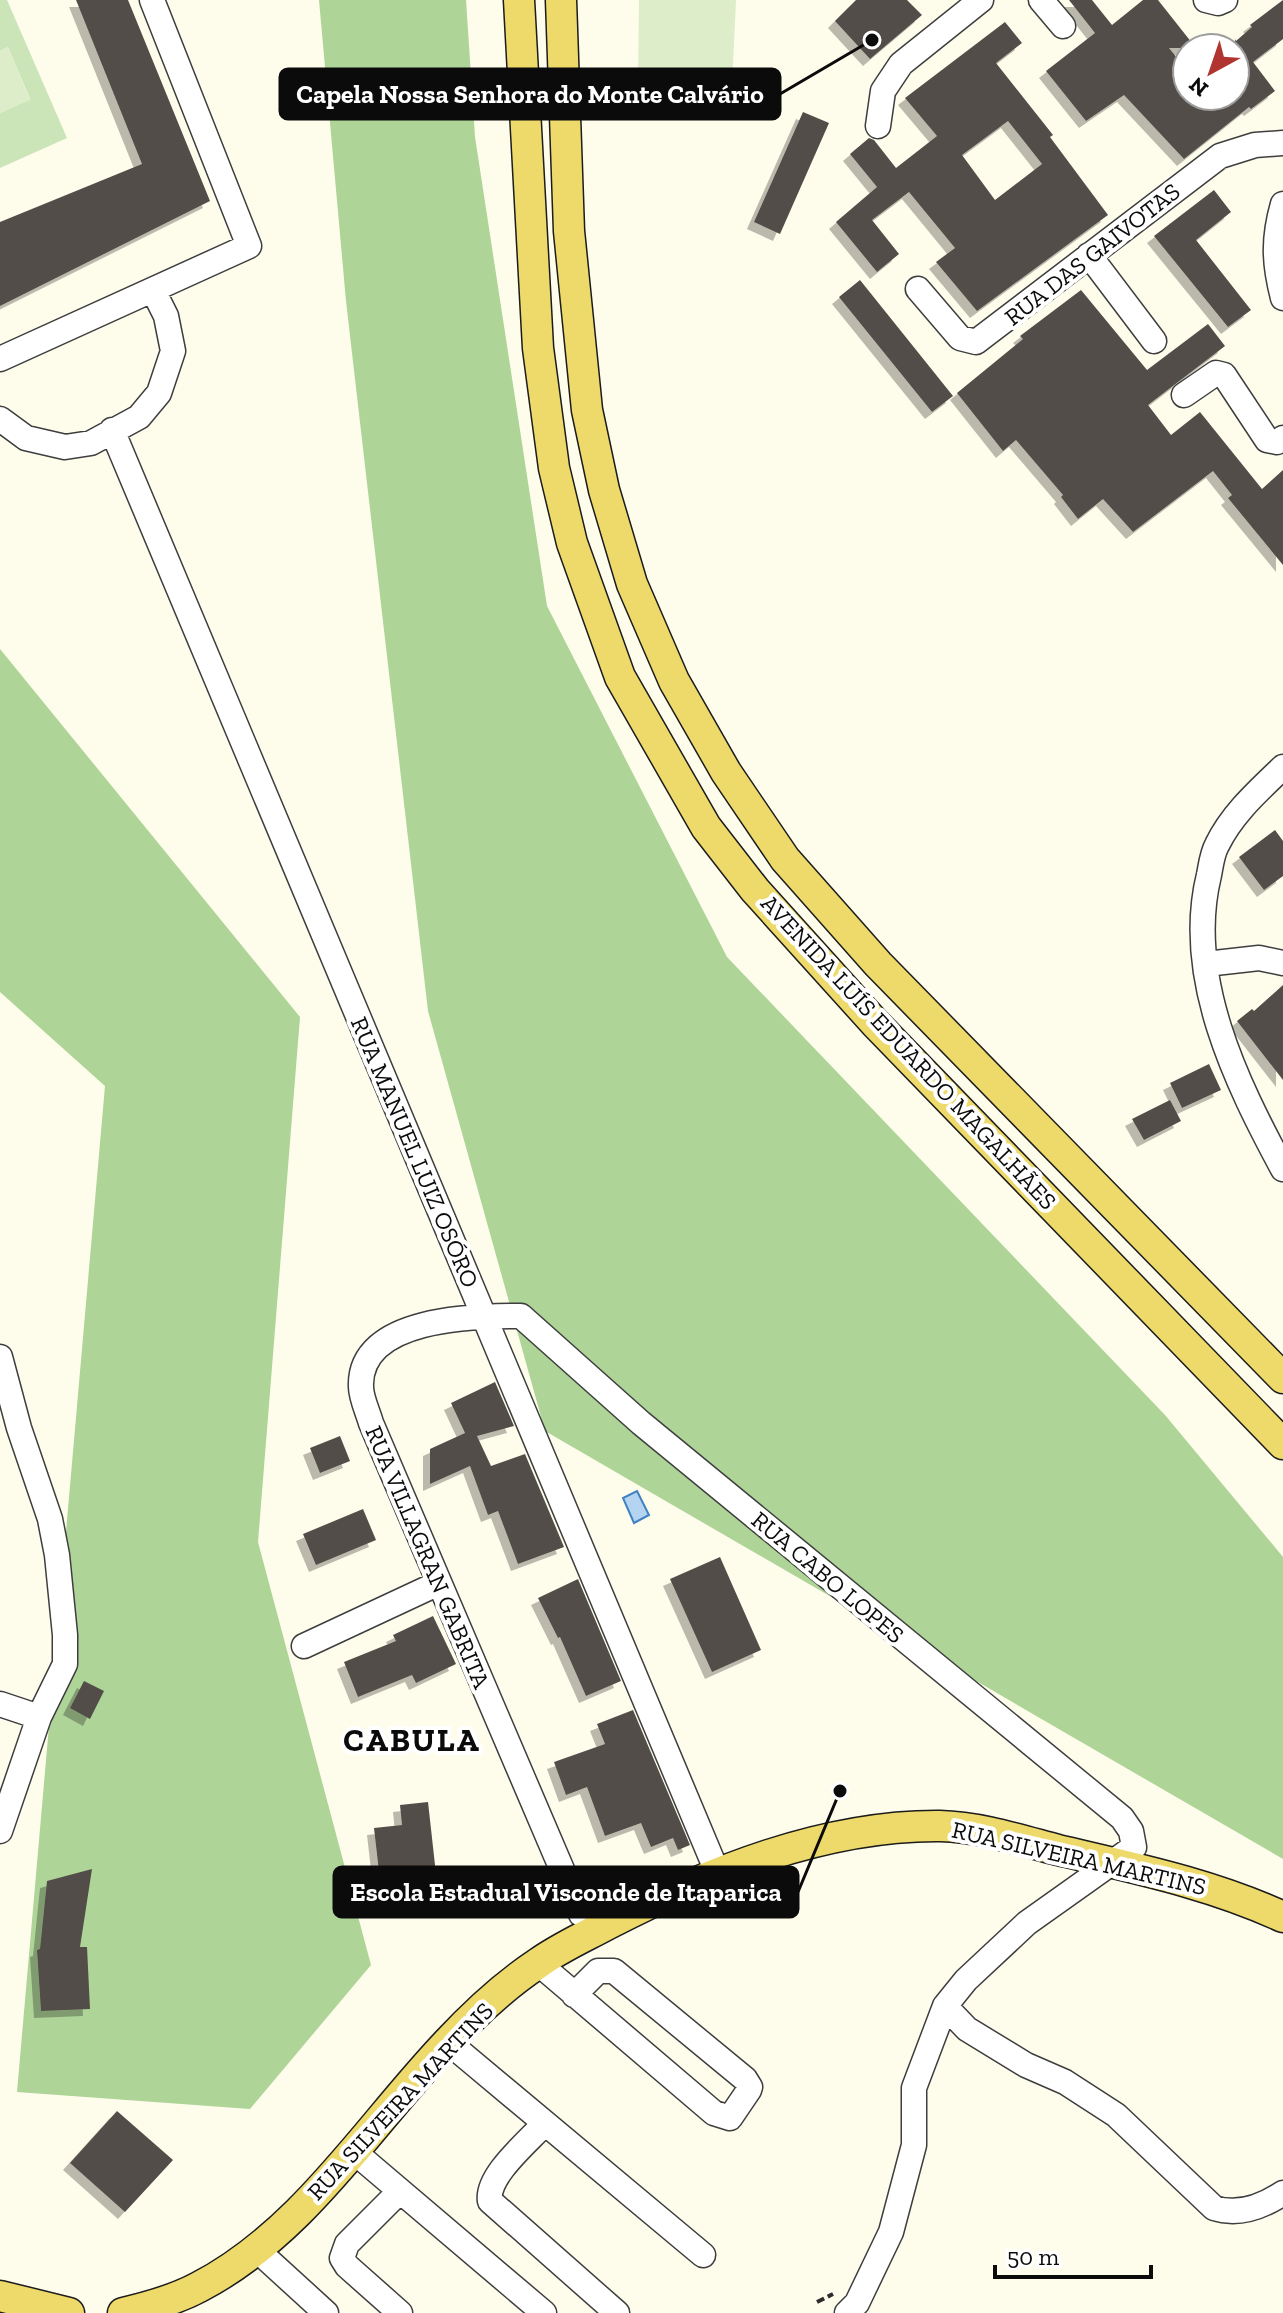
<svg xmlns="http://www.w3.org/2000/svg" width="1283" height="2313" font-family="'Zilla Slab',serif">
  <defs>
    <filter id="shadow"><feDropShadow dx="-7" dy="7" stdDeviation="0" flood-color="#0004"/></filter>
  </defs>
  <rect width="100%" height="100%" fill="#fefceb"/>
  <path fill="#cbe5b8" d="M0,0H7L67,138L0,168V113L30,99L8,47L0,51Z"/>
  <path fill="#aed498" d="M319,0H466L475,137L547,606L727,957L1165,1415L1283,1557V1859L545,1431L428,1011L346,301Z
    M0,649L300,1017L258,1542L371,1965L250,2109L17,2092L105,1086L0,992Z"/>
  <path fill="#ddedc9" d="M639,0H736L731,108L638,88Z
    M8,47L30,100L0,113V51Z"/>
  <path fill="#b4d4f1" stroke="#4082c2" stroke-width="2" d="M637,1491L649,1515L634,1523L623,1498Z"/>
  <path fill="#534e49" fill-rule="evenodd" filter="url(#shadow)" d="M76,0H128L210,201L0,306V222L142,164Z
    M856,0H907L922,15L870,59L835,21Z
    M1069,0H1092L1112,25L1143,0H1158L1196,48H1169L1187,70V96H1235V39L1236,41L1252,27L1250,25L1283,0V39L1253,62L1275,91L1251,109L1249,107L1184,159L1124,95L1086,121L1046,71L1095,33Z
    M1005,22L1022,43L996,63L1053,135L1050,137L1108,215L977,311L936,262L955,248L909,192L872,220L899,254L877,272L836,222L877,187L850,154L869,138L874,140L896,168L937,136L905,98ZM1008,121L1042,164L995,200L962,155Z
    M803,112L829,123L780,234L754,222Z
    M1214,190L1231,212L1196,240L1251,310L1228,327L1154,236Z
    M860,280L953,396L932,412L839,297Z
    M1081,290L1147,370L1208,324L1225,346L1148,405L1171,435L1200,412L1262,489L1283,470V565L1228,498L1232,495L1213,471L1133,532L1103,499L1078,519L1061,497L1063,495L1016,440L1003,451L957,393L1023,339L1020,336Z
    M1275,830L1283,841V876L1264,890L1239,857Z
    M1283,985V1080L1237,1021L1252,1009L1254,1011Z
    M1209,1064L1221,1090L1182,1108L1170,1083Z
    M1170,1100L1181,1121L1144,1140L1132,1119Z
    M495,1382L514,1426L477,1436L491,1466L525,1454L564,1547L518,1564L498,1511L488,1515L470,1466L430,1484V1449L465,1433L451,1403Z
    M340,1436L350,1461L320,1473L310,1448Z
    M363,1509L376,1540L316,1565L303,1534Z
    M720,1557L761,1650L712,1672L670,1579Z
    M578,1579L621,1681L586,1696L560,1637L558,1638L538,1598Z
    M433,1616L456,1664L416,1683L412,1675L358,1697L344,1662L396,1641L393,1635Z
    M84,1681L104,1691L90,1719L70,1708Z
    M633,1710L690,1845L678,1850L673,1838L651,1847L641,1823L605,1836L587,1787L566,1795L554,1762L605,1744L597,1724Z
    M428,1802L438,1892L382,1898L374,1828L402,1825L400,1805Z
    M92,1869L80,1947H87L90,2009L41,2011L37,1950L40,1949L47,1881Z
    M117,2111L173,2160L125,2212L70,2163Z"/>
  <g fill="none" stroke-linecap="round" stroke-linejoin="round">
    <defs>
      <path id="minor" d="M1041,0L1063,26
        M1206,0L1218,3L1225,0
        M878,126L883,91L901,64L981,0
        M1283,204C1273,239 1274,263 1283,298
        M1089,255L1154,341
        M918,289L960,338L976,342L1220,156L1255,145L1283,143
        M0,359L249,246L152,0
        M1184,395L1216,373L1224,375L1267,440L1277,442L1283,438
        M0,419L26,438L65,447L91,443L139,417L159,393L173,351L166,316L153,290
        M112,430L718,1874
        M1283,767C1258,791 1232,814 1217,845C1212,854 1211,865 1209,875C1184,976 1236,1082 1283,1169
        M1206,964L1259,958L1283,963
        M0,1357L19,1428L50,1519L57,1555L65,1635V1664L39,1717L0,1831
        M304,1646L439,1583
        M0,1704L39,1717
        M581,1914L371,1423C368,1412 361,1398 361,1387C358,1317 475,1316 521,1316L641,1423L1122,1818L1131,1831L1134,1847L1027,1923L966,1980L945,2006L914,2088V2145L891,2232L857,2303L847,2313
        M538,1963L714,2113L730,2118L749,2090L750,2087L745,2079L614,1971H598L574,1995
        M945,2006L967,2029L1026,2065L1065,2082L1116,2115L1214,2208C1239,2216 1262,2207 1283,2193
        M448,2042L703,2255
        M544,2124C528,2142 486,2176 490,2201L617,2313
        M352,2150L544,2313
        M400,2191L347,2244L342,2258L347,2266L400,2313
        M257,2250L326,2313"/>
      <path id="major" d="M519,0L538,348L554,468L572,543L620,677L706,827L755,890L875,1023L1283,1444
        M561,0L569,231L587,410L604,490L632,584L674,681L726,772L785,859L878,964L1283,1378
        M0,2296L69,2313
        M123,2313C149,2307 175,2300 199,2287C303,2233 368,2126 447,2043C474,2014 504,1986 537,1964C559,1948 584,1937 608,1924C709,1872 824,1825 940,1826C980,1827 1020,1840 1058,1850C1134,1868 1212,1884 1283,1917"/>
    </defs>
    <use href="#minor" stroke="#3e3e3e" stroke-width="27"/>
    <use href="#major" stroke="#1c1c1c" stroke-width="33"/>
    <path stroke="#2d2d2d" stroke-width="4" stroke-dasharray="8 4" stroke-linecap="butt" d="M817,2302L833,2294"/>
    <use href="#minor" stroke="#fff" stroke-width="24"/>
    <use href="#major" stroke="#eeda6b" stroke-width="30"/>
  </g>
  <g text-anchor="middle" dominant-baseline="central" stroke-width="8" stroke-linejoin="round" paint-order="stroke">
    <g font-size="24" fill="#0b0b0b" stroke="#fff">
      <text transform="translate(1092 254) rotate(-38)">RUA DAS GAIVOTAS</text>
      <text transform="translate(909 1052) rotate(47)">AVENIDA LUÍS EDUARDO MAGALHÃES</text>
      <text transform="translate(415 1152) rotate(67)">RUA MANUEL LUIZ OSÓRO</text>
      <text transform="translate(428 1557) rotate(67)">RUA VILLAGRAN GABRITA</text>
      <text transform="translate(828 1577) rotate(40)">RUA CABO LOPES</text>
      <text transform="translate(1079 1858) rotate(13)">RUA SILVEIRA MARTINS</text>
      <text transform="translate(400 2101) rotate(-47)">RUA SILVEIRA MARTINS</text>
    </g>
    <g font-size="32" font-weight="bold" letter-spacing="2" fill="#0b0b0b" stroke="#fff">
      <text x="412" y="1740">CABULA</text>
    </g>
  </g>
  <path fill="none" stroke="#0b0b0b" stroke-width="3" d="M872 40L780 94M840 1791L798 1892"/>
  <g fill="#0b0b0b" stroke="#fff" stroke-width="3">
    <circle cx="872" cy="40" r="8"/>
    <circle cx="840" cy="1791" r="8"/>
  </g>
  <g fill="#0b0b0b" stroke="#0b0b0b" stroke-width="3">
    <rect x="280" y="69" width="500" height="50" rx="8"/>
    <rect x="334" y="1867" width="464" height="50" rx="8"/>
  </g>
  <g font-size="26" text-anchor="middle" font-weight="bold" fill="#fff">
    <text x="530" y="103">Capela Nossa Senhora do Monte Calvário</text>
    <text x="566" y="1901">Escola Estadual Visconde de Itaparica</text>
  </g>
  <g transform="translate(1211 72) rotate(220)"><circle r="38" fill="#ffffff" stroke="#9d9d9d" stroke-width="2"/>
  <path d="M0-6L14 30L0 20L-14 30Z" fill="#b0342f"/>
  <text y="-12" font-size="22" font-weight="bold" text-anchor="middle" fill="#0b0b0b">N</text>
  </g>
  <path d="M995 2265v12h156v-12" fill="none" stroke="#0b0b0b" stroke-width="4"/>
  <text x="1007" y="2265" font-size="24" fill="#0b0b0b" stroke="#ffffff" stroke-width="6" paint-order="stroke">50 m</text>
</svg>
